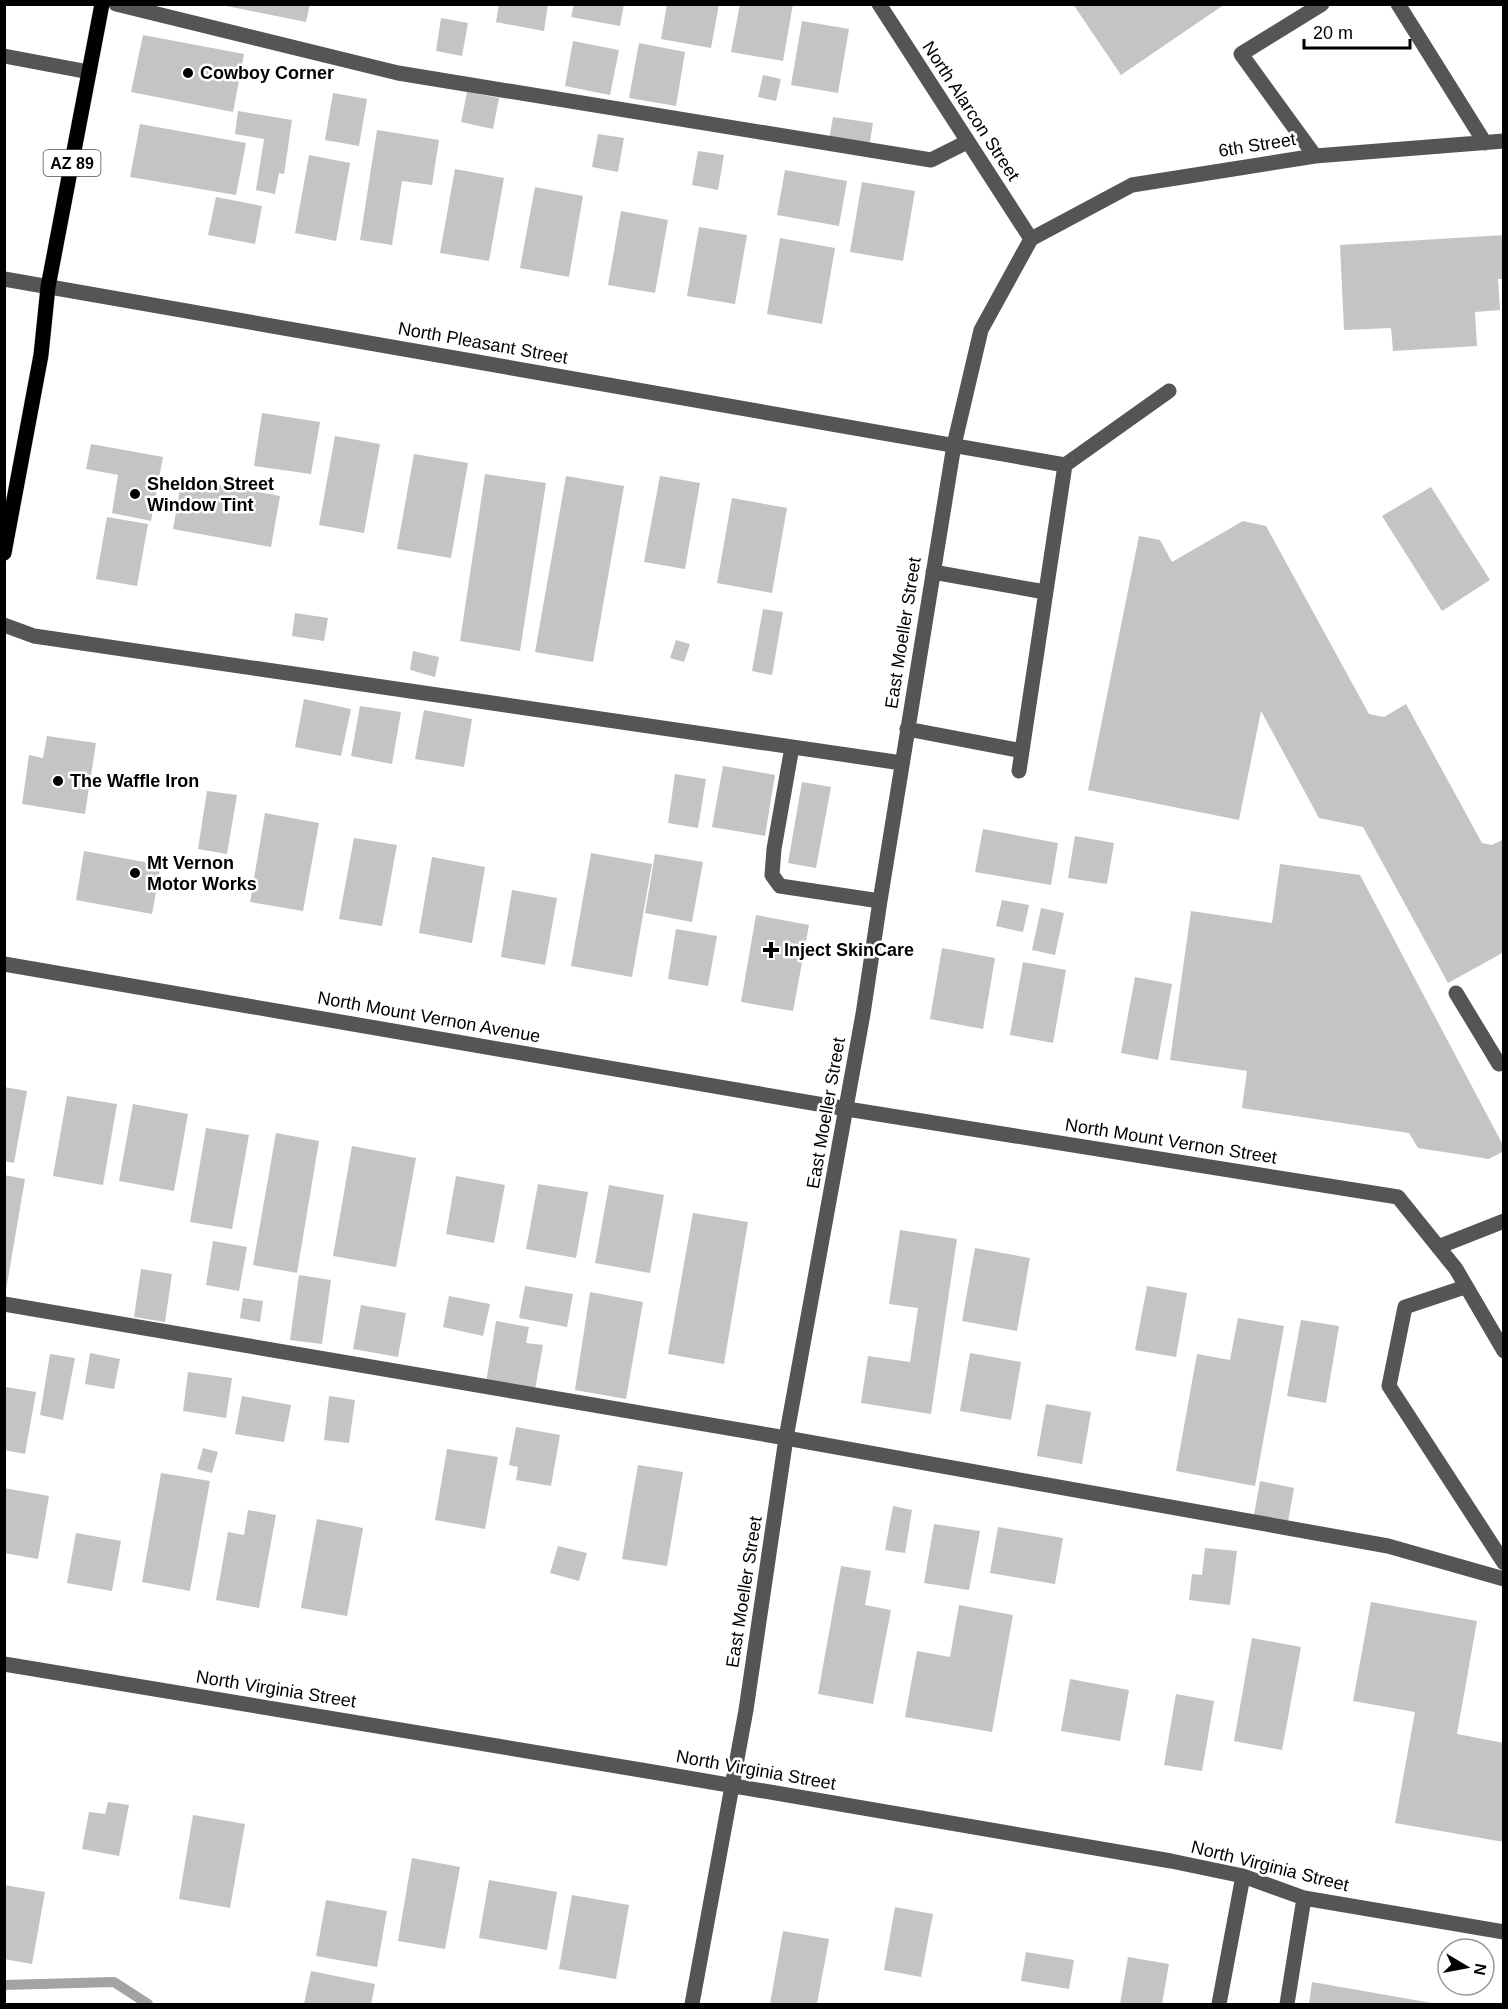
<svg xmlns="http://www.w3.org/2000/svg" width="1508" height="2009" font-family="Arial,sans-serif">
  <rect width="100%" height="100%" fill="#fff"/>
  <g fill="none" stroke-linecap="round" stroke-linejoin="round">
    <path stroke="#a3a3a3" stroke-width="10" d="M4,1985L114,1982L148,2004"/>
  </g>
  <path fill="#c4c4c4" d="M217,4H310L306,22Z
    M499,4H548L544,31L496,22Z
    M574,4H624L620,26L571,17Z
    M667,4H719L711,48L661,39Z
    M740,4H793L783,61L731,52Z
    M1073,4H1225L1121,75Z
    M441,18L468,23L462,56L436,51Z
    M802,21L849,29L838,93L791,85Z
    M143,35L244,54L233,112L131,92Z
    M573,41L619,50L610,95L565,86Z
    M639,43L685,52L676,106L629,98Z
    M763,75L781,79L776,101L758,97Z
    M467,92L499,98L493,129L461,122Z
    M333,93L367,99L359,146L325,140Z
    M238,111L292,120L284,174L279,173L275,194L256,190L264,139L235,134Z
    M833,117L873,123L869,147L829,140Z
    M140,124L246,143L236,195L130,177Z
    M377,130L439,140L432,185L402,181L392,245L360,240Z
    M598,134L624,138L618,172L592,167Z
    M698,151L724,155L718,190L692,185Z
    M309,155L350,163L336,241L295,233Z
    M455,169L504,178L489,261L440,253Z
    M785,170L847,181L839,226L777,215Z
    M862,182L915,191L903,261L850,252Z
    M535,187L583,196L569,277L520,268Z
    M216,197L262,206L255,244L208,235Z
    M621,211L668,220L655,293L608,285Z
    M699,227L747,235L735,304L687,296Z
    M1504,235V279H1498L1500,310L1475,312L1477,346L1393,351L1391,328L1344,330L1340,245Z
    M780,238L835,248L822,324L767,314Z
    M262,413L320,422L311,474L254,466Z
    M335,436L380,444L364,533L319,525Z
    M91,444L163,457L151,521L112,513L118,475L86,469Z
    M414,454L468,463L451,558L397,549Z
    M485,474L546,483L520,651L460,641Z
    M566,476L624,486L593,662L535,652Z
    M660,476L700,483L685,569L644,562Z
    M182,478L280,496L271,547L173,529Z
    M1431,487L1490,580L1442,611L1382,516Z
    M732,498L787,508L772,593L717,583Z
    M107,517L148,524L137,586L96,579Z
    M1243,521L1266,526L1369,714L1384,717L1406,704L1482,843L1492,845L1504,839V952L1448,983L1363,827L1319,818L1261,711L1239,820L1088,790L1139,536L1160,540L1172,562Z
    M763,609L783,612L772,675L752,671Z
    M295,613L328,618L324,641L292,636Z
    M676,640L690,644L684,662L670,658Z
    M413,651L439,657L435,677L410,670Z
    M304,699L351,709L341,756L295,747Z
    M360,706L401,712L392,764L351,756Z
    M424,710L472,719L464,767L415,759Z
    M47,736L96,743L85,814L22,804L29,755L43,758Z
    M723,766L775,775L765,836L712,827Z
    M675,774L706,779L698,828L668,823Z
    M802,782L831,787L816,868L788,863Z
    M207,791L237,795L227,854L198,849Z
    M265,813L319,823L303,911L250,902Z
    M983,829L1058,843L1051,885L975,872Z
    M1075,836L1114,843L1107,884L1068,878Z
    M354,838L397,845L382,926L339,919Z
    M84,851L161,865L152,914L76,900Z
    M591,853L652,864L632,977L571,966Z
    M655,854L703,862L692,922L645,913Z
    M432,857L485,867L472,943L419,933Z
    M1280,864L1360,875L1504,1147V1151L1489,1159L1418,1148L1409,1133L1242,1108L1247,1071L1170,1060L1191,911L1272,923Z
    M512,890L557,898L545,965L501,957Z
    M1002,900L1029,905L1023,932L996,926Z
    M1041,908L1064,913L1055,955L1032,950Z
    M756,915L809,925L793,1011L741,1002Z
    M676,929L717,936L708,986L668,979Z
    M942,948L995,958L983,1029L930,1019Z
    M1023,962L1066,970L1053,1043L1010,1035Z
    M1135,977L1172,984L1158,1060L1121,1053Z
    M4,1087L27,1091L14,1163L4,1161Z
    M67,1096L117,1104L103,1185L53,1176Z
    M133,1104L188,1114L174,1191L119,1181Z
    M206,1128L249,1135L232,1229L190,1222Z
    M276,1133L319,1141L297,1273L253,1265Z
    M352,1146L416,1158L396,1267L333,1256Z
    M4,1175L25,1179L6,1290H4Z
    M456,1176L505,1185L494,1243L446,1234Z
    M538,1184L588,1192L576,1258L526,1249Z
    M609,1185L664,1195L650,1273L595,1263Z
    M693,1213L748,1222L724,1364L668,1354Z
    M900,1230L957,1239L931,1414L861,1403L868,1356L910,1362L918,1308L889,1304Z
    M213,1241L247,1247L239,1291L206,1285Z
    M975,1248L1030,1258L1017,1331L962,1321Z
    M141,1269L172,1274L165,1322L134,1317Z
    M299,1275L331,1280L322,1344L290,1340Z
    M525,1286L573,1294L567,1327L519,1318Z
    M1147,1286L1187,1293L1176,1357L1135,1350Z
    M590,1292L643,1302L626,1399L575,1390Z
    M449,1296L490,1304L483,1336L443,1327Z
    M243,1298L263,1301L260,1322L240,1318Z
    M361,1305L406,1313L398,1357L353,1349Z
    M1238,1318L1284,1326L1255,1486L1176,1471L1197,1354L1230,1360Z
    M1301,1320L1339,1326L1326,1403L1287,1396Z
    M496,1321L529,1327L526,1343L543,1345L535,1390L486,1383Z
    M90,1353L120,1359L114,1389L85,1384Z
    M970,1353L1021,1362L1011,1420L960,1411Z
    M50,1354L75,1358L63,1420L40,1415Z
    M188,1372L232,1378L226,1418L183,1411Z
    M6,1387L36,1392L25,1454L4,1450Z
    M242,1396L291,1405L284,1442L235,1434Z
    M329,1396L355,1400L349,1443L324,1440Z
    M1046,1404L1091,1412L1082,1464L1037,1456Z
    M516,1427L560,1435L551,1486L516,1480L518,1467L509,1465Z
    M203,1448L218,1452L212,1473L197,1469Z
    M447,1449L498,1457L485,1529L435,1520Z
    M638,1465L683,1472L667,1566L622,1559Z
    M161,1473L210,1481L190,1591L142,1582Z
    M1260,1481L1294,1488L1288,1522L1254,1515Z
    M4,1488L49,1496L38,1559L4,1553Z
    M893,1506L912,1510L905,1553L885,1550Z
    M248,1510L276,1515L259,1608L216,1600L228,1532L244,1535Z
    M317,1519L363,1528L347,1616L301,1608Z
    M934,1524L980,1531L969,1590L924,1583Z
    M998,1527L1063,1538L1055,1584L990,1573Z
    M76,1533L121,1541L112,1591L67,1583Z
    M558,1546L587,1553L579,1581L550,1573Z
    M1205,1548L1237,1551L1230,1605L1189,1600L1192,1574L1202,1575Z
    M841,1566L871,1571L865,1605L891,1610L873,1704L818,1694Z
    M1371,1602L1477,1621L1457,1734L1504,1743V1842L1395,1823L1415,1712L1353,1701Z
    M959,1605L1013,1615L992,1732L905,1717L917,1651L950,1657Z
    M1252,1638L1301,1647L1282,1750L1234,1741Z
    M1070,1679L1129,1690L1120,1741L1061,1731Z
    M1176,1694L1214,1701L1202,1771L1164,1765Z
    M108,1802L129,1805L119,1856L82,1849L89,1812L105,1814Z
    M193,1815L245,1824L230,1908L179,1899Z
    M412,1858L460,1867L445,1949L398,1941Z
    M489,1880L557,1892L547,1950L479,1938Z
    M4,1885L45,1892L32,1964L4,1959Z
    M572,1895L629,1905L616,1979L559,1969Z
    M326,1900L387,1911L377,1967L316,1956Z
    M895,1907L933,1914L921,1977L884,1970Z
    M783,1931L829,1939L817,2004H770Z
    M1026,1952L1074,1960L1069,1989L1021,1981Z
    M1128,1957L1169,1964L1162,2004H1120Z
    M311,1971L375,1984L371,2004H304Z
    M1312,1982L1432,2003V2004H1309Z"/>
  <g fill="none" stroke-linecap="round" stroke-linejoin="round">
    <defs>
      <path id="major" d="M4,553L41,355L48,287L102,4"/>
    </defs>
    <use href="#major" stroke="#dbdbdb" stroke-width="16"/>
    <path stroke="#555" stroke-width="15" d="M116,4L398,73L931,160L967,142
      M879,4L1031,239
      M1398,4L1485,143
      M4,56L89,72
      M1315,156L1241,54L1322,4
      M1031,239L1132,185L1315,156L1504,141
      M4,279L1065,465L1019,771
      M1065,465L1169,391
      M933,572L1045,592
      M4,625L34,636L902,763
      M907,729L1022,751
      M792,747L774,849L772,875L780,886L880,901
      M4,964L847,1109L1398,1197L1456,1269L1504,1351
      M1456,993L1499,1064
      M1438,1247L1504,1221
      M1465,1287L1405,1307L1389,1386L1504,1563
      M4,1304L786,1438L1388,1546L1504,1579
      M4,1664L653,1772L1171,1861L1243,1876L1304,1898L1504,1932
      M692,2004L746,1710L786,1438L863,1014L880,901L954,445L981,330L1031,239
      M1219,2004L1243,1876
      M1287,2004L1304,1898"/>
    <use href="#major" stroke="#000" stroke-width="15"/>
  </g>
  <g fill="#000" stroke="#fff" stroke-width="2">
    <circle cx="188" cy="73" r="6"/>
    <circle cx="135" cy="494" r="6"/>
    <circle cx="58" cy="781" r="6"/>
    <circle cx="135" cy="873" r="6"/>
    <path d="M768 941h6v6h6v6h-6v6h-6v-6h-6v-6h6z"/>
  </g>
  <g text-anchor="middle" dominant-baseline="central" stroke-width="5" stroke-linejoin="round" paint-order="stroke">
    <rect fill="#fff" stroke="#4c4c4c" stroke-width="1.5" x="43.5" y="150" width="57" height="26" rx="4.5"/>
    <g font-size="16" font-weight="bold" fill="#000">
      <text x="72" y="163">AZ 89</text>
    </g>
    <g font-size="18" font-weight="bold" fill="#000" stroke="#fff" text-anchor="start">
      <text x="200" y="73">Cowboy Corner</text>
      <text x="147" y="484">Sheldon Street<tspan x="147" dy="21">Window Tint</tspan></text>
      <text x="70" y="781">The Waffle Iron</text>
      <text x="147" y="863">Mt Vernon<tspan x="147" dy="21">Motor Works</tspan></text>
      <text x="784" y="950">Inject SkinCare</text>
    </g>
    <g font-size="18" fill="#000" stroke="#fff">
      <text transform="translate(971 111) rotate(57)">North Alarcon Street</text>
      <text transform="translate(1257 145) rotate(-9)">6th Street</text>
      <text transform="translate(483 343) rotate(10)">North Pleasant Street</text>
      <text transform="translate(903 633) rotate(-81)">East Moeller Street</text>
      <text transform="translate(429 1017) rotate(10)">North Mount Vernon Avenue</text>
      <text transform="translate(826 1113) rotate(-80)">East Moeller Street</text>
      <text transform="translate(1171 1141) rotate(9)">North Mount Vernon Street</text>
      <text transform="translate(744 1592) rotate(-81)">East Moeller Street</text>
      <text transform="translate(276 1689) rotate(9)">North Virginia Street</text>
      <text transform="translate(756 1770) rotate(10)">North Virginia Street</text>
      <text transform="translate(1270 1866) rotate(14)">North Virginia Street</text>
    </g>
  </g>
  <rect width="1508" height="2009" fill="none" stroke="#000000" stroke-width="12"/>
  <g transform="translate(1466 1967) rotate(100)"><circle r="28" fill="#ffffff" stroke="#999999" stroke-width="1.5"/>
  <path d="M0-4.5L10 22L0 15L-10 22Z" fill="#000000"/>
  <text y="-9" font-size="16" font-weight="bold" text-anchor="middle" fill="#000000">N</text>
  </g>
  <path d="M1304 39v9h106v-9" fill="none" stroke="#000000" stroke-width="3"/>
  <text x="1313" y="39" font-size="18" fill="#000000" stroke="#ffffff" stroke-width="4.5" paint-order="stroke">20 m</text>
</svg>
